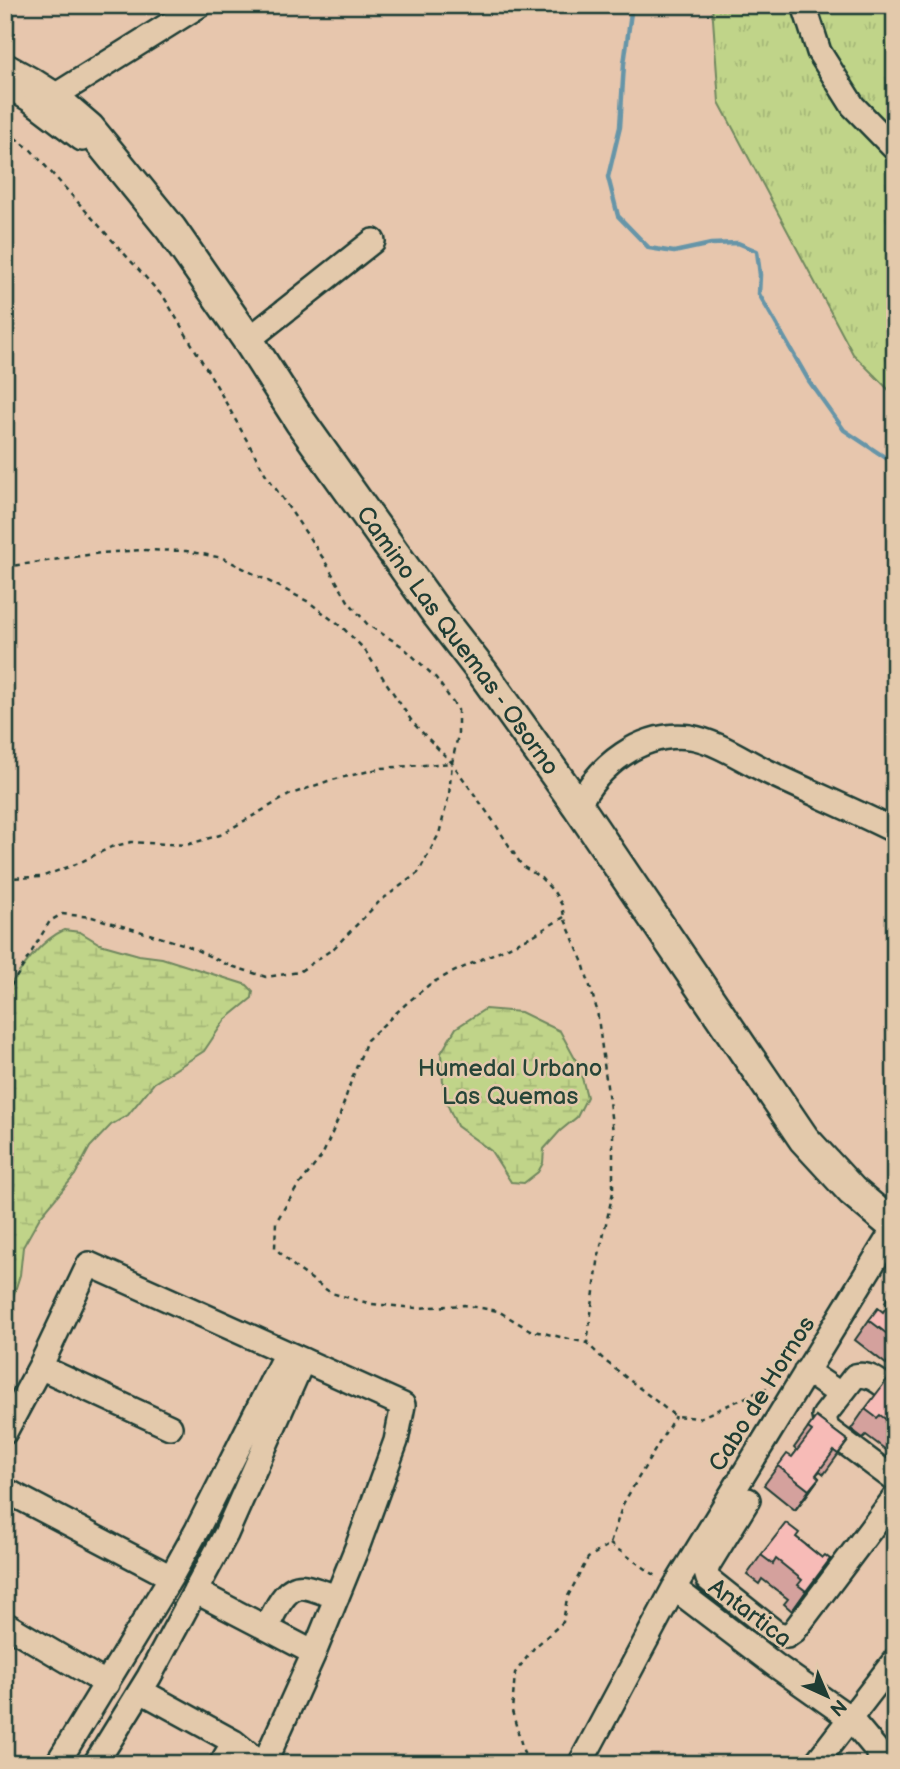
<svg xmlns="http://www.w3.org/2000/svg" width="900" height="1769" font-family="'Balsamiq Sans',sans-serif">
  <defs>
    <pattern id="grass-tufts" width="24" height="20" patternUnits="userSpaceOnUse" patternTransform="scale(1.75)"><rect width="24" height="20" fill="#c0d489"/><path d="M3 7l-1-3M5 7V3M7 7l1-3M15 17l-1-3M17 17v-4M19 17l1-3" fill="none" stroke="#a5b777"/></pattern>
    <pattern id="wetland-marsh" width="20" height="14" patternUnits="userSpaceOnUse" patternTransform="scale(1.75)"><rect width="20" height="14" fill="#c0d489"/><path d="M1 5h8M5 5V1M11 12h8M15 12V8" fill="none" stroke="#a5b777"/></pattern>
  </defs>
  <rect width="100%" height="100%" fill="#e7c6ad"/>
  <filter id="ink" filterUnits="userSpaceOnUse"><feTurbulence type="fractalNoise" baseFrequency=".0143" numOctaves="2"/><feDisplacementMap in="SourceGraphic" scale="14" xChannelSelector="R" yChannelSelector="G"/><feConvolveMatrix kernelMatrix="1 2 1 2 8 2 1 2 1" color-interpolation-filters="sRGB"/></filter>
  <g filter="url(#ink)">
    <path fill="url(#grass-tufts)" stroke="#70885e" stroke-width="2" d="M712,5H895V396L853,354L719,102Z"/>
    <path fill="url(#wetland-marsh)" stroke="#70885e" stroke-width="2" d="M64,930L80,932L100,944L139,955L162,958L247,985L253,991L252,998L225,1020L204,1051L154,1083L128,1115L111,1125L90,1147L75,1175L40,1217L23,1247L20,1275L13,1297L5,1312V992C22,969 38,942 64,930Z
      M485,1009L521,1012L560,1031L579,1066L587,1097L577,1117L560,1131L544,1149L543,1163L538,1172L524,1183L511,1182L491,1151L457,1126L444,1097L441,1053L456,1028Z"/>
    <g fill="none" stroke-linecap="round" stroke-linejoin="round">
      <path stroke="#6695a8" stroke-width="4.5" d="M632,5L624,64L620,127L608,177L618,216L649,248L674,252L711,244L738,243L757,251L760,275L759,294L809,381L844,430L895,464"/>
      <defs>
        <path id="minor" d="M804,5L819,52L853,106L895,149
          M8,86L32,101L82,139
          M53,97L200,5
          M248,340L373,241
          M578,806C598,766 641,731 690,737C716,741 745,761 768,772C810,792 853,810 895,831
          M40,1367L170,1427
          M806,1371L840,1394
          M895,1394C882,1385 871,1372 855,1376L824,1416L827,1429L895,1480
          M5,1432L40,1367L89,1264L403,1405L396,1441L358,1545L314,1653L264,1764
          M5,1490L171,1577
          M748,1500L708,1565L706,1572L708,1579L776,1633L787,1636L794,1631L895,1497
          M674,1588L775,1665L850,1718L875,1748L886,1764
          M195,1591L314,1653
          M5,1624L107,1684
          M266,1628C274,1614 285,1583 305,1587C316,1589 327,1594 337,1597
          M141,1691L234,1742L261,1764
          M57,1764L171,1577L197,1530L286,1353
          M95,1764L149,1677L226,1534L303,1360
          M221,1764L234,1742
          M580,1764L674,1588L895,1227
          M815,1764L895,1660"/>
        <g id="major">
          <path id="s1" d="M5,69L34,85L53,97L89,128L171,229L248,340L300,421L438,615L483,673L578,806L804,1139L852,1191L895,1227"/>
        </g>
      </defs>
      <use href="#minor" stroke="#1f3d34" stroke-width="28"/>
      <use href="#major" stroke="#1f3d34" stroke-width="35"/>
      <path stroke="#1f3d34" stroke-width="2.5" stroke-dasharray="5 5" stroke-linecap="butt" d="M5,135L14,137L31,150L165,299L215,383L265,473L323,558L348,601L368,625L402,646L436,678L458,710V735L452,763L449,795L439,834L418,873L380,901L334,948L299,972L266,977L228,965L186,945L92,917L62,914L50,921L5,996
        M5,567L101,553L142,550L186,551L223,558L309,602L344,629L364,649L413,723L452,763L494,822L522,866L540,877L554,892L562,905L564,917L583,963L597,1010L613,1132V1192L599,1255L587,1343
        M5,878L41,877L79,863L111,847L131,842L186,845L220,835L289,795L328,781L382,768L452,763
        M564,917L534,935L449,974L430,984L408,1002L367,1040L351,1081L340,1115L322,1156L296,1189L276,1222L275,1248L296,1268L331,1293L372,1304L416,1308L464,1305L498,1311L530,1330L587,1343L604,1360L675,1416L699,1418L776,1384
        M610,1544L659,1578
        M527,1764L512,1711L515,1673L534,1648L563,1622L567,1598L588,1558L610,1544L623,1504L675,1416"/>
      <use href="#minor" stroke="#e3c9ab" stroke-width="23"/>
      <use href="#major" stroke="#e3c9ab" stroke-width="30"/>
    </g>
    <path fill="#d4a19d" stroke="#1f3d34" stroke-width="2" d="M895,1288V1353L886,1364L855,1340L869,1320L883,1312L888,1305L885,1302Z
      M895,1381V1462L887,1457L890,1453L866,1435L863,1438L851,1429L865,1409Z
      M816,1417L848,1441L824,1474L820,1471L816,1475L819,1478L795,1510L764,1485L778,1466L792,1457L797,1451L794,1448Z
      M796,1537L822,1558L830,1559L792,1611L784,1604L788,1599L762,1579L759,1584L747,1575L761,1555Z"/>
    <path fill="#ad8380" stroke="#1f3d34" stroke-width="2" d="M819,1478L805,1498L795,1510L809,1490Z
      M830,1559L816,1579L792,1611L806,1591Z"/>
    <path fill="#f7bbb7" stroke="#1f3d34" stroke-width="2" d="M895,1296V1340L869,1320L878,1308L883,1312Z
      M889,1377L895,1381V1426L880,1415L877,1418L865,1409Z
      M816,1417L848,1441L838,1454L834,1451L816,1475L819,1478L809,1490L778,1466L787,1454L792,1457L812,1431L808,1428Z
      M786,1523L799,1533L796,1537L822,1558L825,1555L830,1559L806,1591L798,1585L802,1580L776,1559L773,1564L761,1555Z"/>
  </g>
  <g text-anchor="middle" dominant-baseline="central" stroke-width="5" stroke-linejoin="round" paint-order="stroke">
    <g font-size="24" fill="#1f3d34" stroke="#e3c9ab">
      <text stroke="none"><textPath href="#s1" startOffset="735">Camino Las Quemas - Osorno</textPath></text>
      <text transform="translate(762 1394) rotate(-58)">Cabo de Hornos</text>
      <text transform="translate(750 1613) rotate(37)">Antartica</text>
    </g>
    <g font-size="24" fill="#274538" stroke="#e3c9ab">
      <text x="510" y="1068">Humedal Urbano<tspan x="510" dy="28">Las Quemas</tspan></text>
    </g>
  </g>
  <rect width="900" height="1769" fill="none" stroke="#e3c9ab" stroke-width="28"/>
  <rect x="14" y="14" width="872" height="1741" fill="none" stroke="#1f3d34" stroke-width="2.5" filter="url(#ink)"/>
  <g transform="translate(827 1696) rotate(136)" stroke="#e3c9ab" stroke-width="5" paint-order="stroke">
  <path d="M0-5L12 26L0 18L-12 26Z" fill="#1f3d34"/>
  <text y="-10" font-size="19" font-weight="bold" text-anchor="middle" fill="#1f3d34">N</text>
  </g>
</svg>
